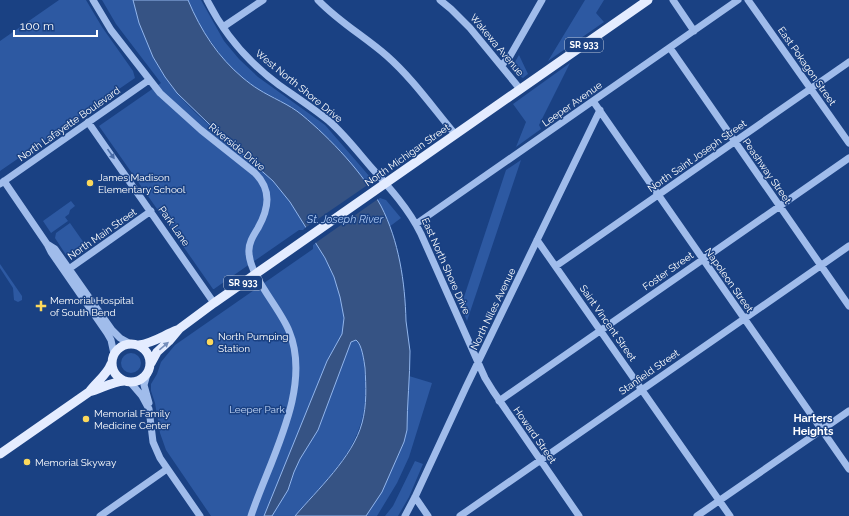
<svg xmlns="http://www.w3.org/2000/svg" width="849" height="516" font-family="Raleway,sans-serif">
  <rect width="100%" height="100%" fill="#1a4183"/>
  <path fill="#2d59a2" d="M59,0H86L102,27L133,71L135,78L0,171V41Z
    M102,0H133C142,33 154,66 177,93C204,126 243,149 273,181C286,195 296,211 306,227L303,230H299L214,289H213L99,126L161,83L116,24Z
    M188,0H201L224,41L239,59L258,77L325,125L370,177L371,179L370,183L367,185L338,150L301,114L279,100L256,89L228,65L198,24Z
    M585,0H604L596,13L604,22L548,61Z
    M519,55L528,74L523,78L521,77L512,67Z
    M570,63L539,125L541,129L516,147L526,122L513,104Z
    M521,160L467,321L461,306L506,170Z
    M380,198L386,200L401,218L389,227L377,200Z
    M71,201L75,206L70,210L69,214L65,217L68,221L51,233L43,221Z
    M70,223L84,243L66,255L55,238L56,233Z
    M316,243C330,265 347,299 343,325C348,330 354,335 358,341C364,350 364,366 365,377C371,441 333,472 295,516H211L166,450L160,433L155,403L151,391V384L157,374L161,362L175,345L313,249V245Z
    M0,264L22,296V300L18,302L14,300L13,288L0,268Z
    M121 363a10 10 0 1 1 20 0a10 10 0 1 1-20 0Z
    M409,376L432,383L409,457L397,483L377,516H366L404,442L407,430Z
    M415,461L423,464L409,497L398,516H385L393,506Z"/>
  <path fill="#365384" stroke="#92b6ed" d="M133,0H188C201,31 218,57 243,78C248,82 253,86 258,89C272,98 289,104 302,115C331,139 363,173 381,206C399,241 405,282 406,321C407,331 409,341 410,351C410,377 407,404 407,430L404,442L382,492L366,516H295C317,490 353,457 362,423C367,405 366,386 365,368C364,361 362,344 356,340L351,342L318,430L300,459L294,472L288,490L272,516H264L327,361L342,334L344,318L340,297L334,277L325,258L290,202L273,181L209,124L177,93L165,77L153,57L139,23Z"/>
  <path fill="#1a4183" d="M369,184L378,199L314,244L305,228Z"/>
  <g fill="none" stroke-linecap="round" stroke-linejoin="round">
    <path stroke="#a0bceb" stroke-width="7" d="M93,0L111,30L160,93L201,130L255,173C272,190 269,208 258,228C253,236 248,244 249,253C250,277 280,308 289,331C313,388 269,461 251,516
      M207,0C224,34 249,63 279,85C296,97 313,108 329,121C344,134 357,151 370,166C389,187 409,209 421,234L485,378L493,391L579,516
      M318,0C339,22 364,36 387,56C413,79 433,108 455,134
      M440,0L451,9L470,28L520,89
      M673,0L694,31
      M748,0L849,143
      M223,27L263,0
      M670,48L849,306
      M502,65L510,56L542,0
      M593,101L849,469
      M88,122L214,303
      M4,181L47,244L51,252L107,333L111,340L114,354
      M0,184L149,80
      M416,224L738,0
      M537,240L730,516
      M47,244L55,249L112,330L120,338L129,343
      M556,266L849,62
      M66,271L151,211
      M147,374L144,385L149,403
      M130,382L142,396L149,409L153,442L160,458L200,516
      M499,401L849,158
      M415,497L428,516
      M100,516L167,469
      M405,516L415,497L466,387L600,110
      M460,516L849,246
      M697,516L849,411"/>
    <path stroke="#e4ecff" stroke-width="9" d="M112 363a19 19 0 1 1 38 0a19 19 0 1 1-38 0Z
      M139,345C153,343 164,335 177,330
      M151,363L157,352L169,341L179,329L214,303L648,0
      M89,392C101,389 111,382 124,381
      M0,454L89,392C96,382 107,375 111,364"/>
  </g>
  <defs><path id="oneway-solid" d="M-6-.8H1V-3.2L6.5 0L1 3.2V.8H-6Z"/></defs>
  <use fill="#496ca7" href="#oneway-solid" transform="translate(111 154) rotate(55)"/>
  <use fill="#758ebb" href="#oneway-solid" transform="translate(164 346) rotate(-40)"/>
  <g fill="#fdd95c" stroke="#1a4183" stroke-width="1.5">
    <circle cx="90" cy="183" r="4"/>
    <path d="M39 300h4v4h4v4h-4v4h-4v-4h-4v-4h4z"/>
    <circle cx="210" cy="342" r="4"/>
    <circle cx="86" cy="419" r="4"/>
    <circle cx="27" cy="462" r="4"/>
  </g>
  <g text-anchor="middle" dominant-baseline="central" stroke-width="3" stroke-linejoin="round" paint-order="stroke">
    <g fill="#1a4183" stroke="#bac6da" stroke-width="1">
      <rect x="565" y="38" width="38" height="14" rx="3"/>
      <rect x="224" y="276" width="38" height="14" rx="3"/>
    </g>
    <g font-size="9" font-weight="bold" fill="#fff">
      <text x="584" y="45">SR 933</text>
      <text x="243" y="283">SR 933</text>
    </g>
    <g font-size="10" fill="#fff" stroke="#1a4183">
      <text transform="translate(497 45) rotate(50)">Wakewa Avenue</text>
      <text transform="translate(807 66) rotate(55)">East Pokagon Street</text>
      <text transform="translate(299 86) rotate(39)">West North Shore Drive</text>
      <text transform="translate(572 104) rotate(-35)">Leeper Avenue</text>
      <text transform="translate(69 124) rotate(-35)">North Lafayette Boulevard</text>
      <text transform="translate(237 147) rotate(39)">Riverside Drive</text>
      <text transform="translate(407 155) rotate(-35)">North Michigan Street</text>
      <text transform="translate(697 156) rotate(-35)">North Saint Joseph Street</text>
      <text transform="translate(767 171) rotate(55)">Peashway Street</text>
      <text transform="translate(174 226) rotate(55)">Park Lane</text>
      <text transform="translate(102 234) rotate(-35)">North Main Street</text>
      <text transform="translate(446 266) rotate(66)">East North Shore Drive</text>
      <text transform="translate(668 271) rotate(-35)">Foster Street</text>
      <text transform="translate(729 280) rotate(55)">Napoleon Street</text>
      <text transform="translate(493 309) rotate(-64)">North Niles Avenue</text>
      <text transform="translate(608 323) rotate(55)">Saint Vincent Street</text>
      <text transform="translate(649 372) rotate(-35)">Stanfield Street</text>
      <text transform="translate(535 435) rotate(55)">Howard Street</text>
    </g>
    <g font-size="10" fill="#fff" stroke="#1a4183" text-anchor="start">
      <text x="98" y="177">James Madison<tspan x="98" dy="12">Elementary School</tspan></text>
      <text x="50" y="300">Memorial Hospital<tspan x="50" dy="12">of South Bend</tspan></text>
      <text x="218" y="336">North Pumping<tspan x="218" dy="12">Station</tspan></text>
      <text x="94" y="413">Memorial Family<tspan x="94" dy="12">Medicine Center</tspan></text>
      <text x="35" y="462">Memorial Skyway</text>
    </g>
    <g font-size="10" fill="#c4d8f8" stroke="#1a4183">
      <text x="257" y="409">Leeper Park</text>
    </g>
    <g font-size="11" font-style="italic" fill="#abc7f3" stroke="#1a4183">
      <text x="345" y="219">St. Joseph River</text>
    </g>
    <g font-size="11" font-weight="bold" fill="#fff" stroke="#1a4183">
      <text x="813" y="418">Harters<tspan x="813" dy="13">Heights</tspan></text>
    </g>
  </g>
  <path d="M14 30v6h83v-6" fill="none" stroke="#ffffff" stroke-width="2"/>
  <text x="20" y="30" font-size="12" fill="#ffffff" stroke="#1a4183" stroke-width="3" paint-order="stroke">100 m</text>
</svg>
